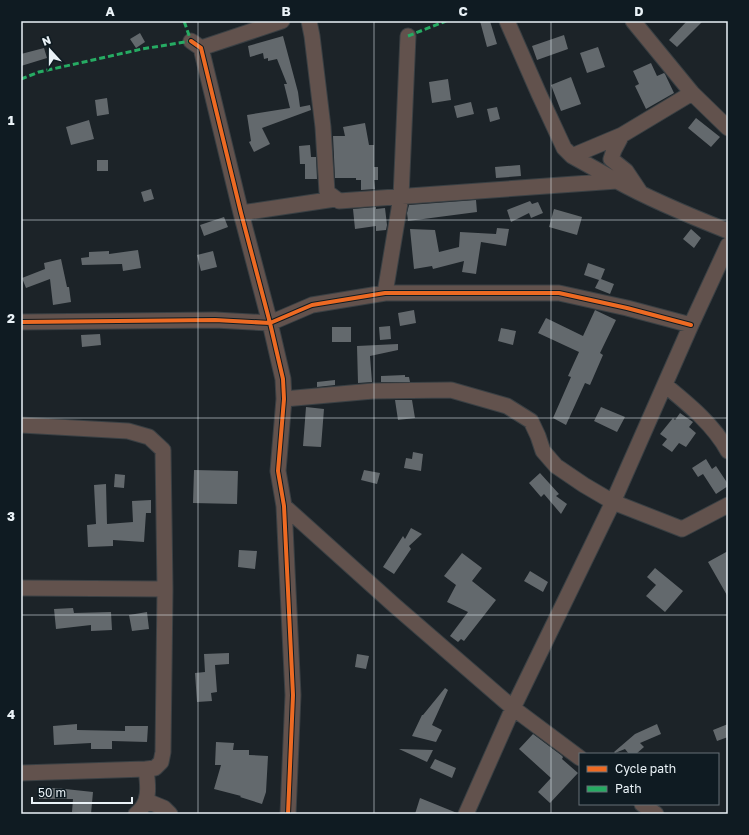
<svg xmlns="http://www.w3.org/2000/svg" width="749" height="835" font-family="'Golos Text',sans-serif">
  <rect width="100%" height="100%" fill="#1c2328"/>
  <path fill="#63696d" d="M480,21H490L497,44L487,47Z
    M687,21H703L677,47L669,40Z
    M140,33L145,42L136,48L130,39Z
    M564,35L568,49L537,60L532,46Z
    M283,36L298,92L300,107L310,105L311,110L262,128L270,144L254,152L249,142L251,141L247,115L290,108L284,84H287L277,59L268,61V58L264,59L263,53L250,57L248,46Z
    M598,47L605,67L587,73L580,53Z
    M44,48L47,58L21,66V54Z
    M651,63L657,76L664,73L665,74L674,93L646,109L635,86L639,84L633,71Z
    M571,77L581,104L561,111L551,85Z
    M448,79L451,100L432,103L429,82Z
    M107,98L109,114L97,116L95,100Z
    M471,102L474,114L457,118L454,106Z
    M497,107L500,119L490,122L487,109Z
    M696,118L720,137L711,147L688,128Z
    M89,120L94,139L71,145L66,127Z
    M365,123L369,145H374V167H378V180H374L375,189L361,190V180H356V178H335L333,136H345L343,127Z
    M310,145L311,157H316L317,179H305V164H300L299,146Z
    M97,160H108V171H97Z
    M520,165L521,176L496,178L495,167Z
    M151,189L154,199L144,202L141,192Z
    M476,200L477,212L408,221L407,213L409,205Z
    M530,201L532,204L538,202L543,213L531,218L529,213L511,222L507,210Z
    M376,207V209L385,208L387,225L386,230L376,231V226L355,229L353,209Z
    M554,209L582,217L577,235L549,227Z
    M224,217L228,227L204,236L200,225Z
    M497,228L509,229L506,246L481,242L476,274L462,272L464,261L433,269L432,266L414,269L410,229L435,230L439,252L459,247L460,232L496,234Z
    M691,229L701,238L694,248L683,239Z
    M138,250L141,268L123,271L122,264L82,265L81,258L89,257V252L109,251V254Z
    M213,251L217,267L201,271L197,255Z
    M61,259L67,287H69L71,302L53,305L50,279L26,288L22,278L45,269L44,263Z
    M588,263L605,269L601,279L614,284L610,294L595,288L599,280L584,275Z
    M414,310L416,323L400,326L398,313Z
    M595,310L616,320L600,353L603,355L590,385L585,383L566,425L553,418L571,377L568,376L579,352L538,333L546,318L583,336Z
    M390,326L391,339L380,340L379,327Z
    M332,327H351V342H332Z
    M501,328L516,331L513,345L498,341Z
    M100,334L101,345L82,347L81,335Z
    M398,344V350L370,356L372,382L358,383L357,346Z
    M405,375V377H409L410,382H381V376Z
    M335,380V385L317,387V382Z
    M395,400H412L415,418L398,420Z
    M306,407L324,409L321,447L303,446Z
    M601,407L625,417L617,432L594,421Z
    M680,413L693,422L689,427L696,433L686,447L679,443L672,452L662,445L667,439L660,434L673,418L675,420Z
    M413,452L423,454L421,471L404,468L406,458L412,459Z
    M706,459L712,469L716,466L728,484V486L716,494L703,474L698,477L692,468Z
    M194,470L238,471L237,504L193,503Z
    M364,470L380,473L377,484L361,480Z
    M540,473L559,494L556,496L567,504L561,514L544,494L541,497L529,483Z
    M115,474L125,475L124,488L114,487Z
    M106,484L107,524L133,522L132,501L151,500V513H146L144,542L113,540V546L88,547L87,525L96,524L94,485Z
    M411,528L422,534L409,546L411,549L394,574L383,567L403,536L405,539Z
    M239,550L257,551L255,569L238,567Z
    M728,551V597L708,562Z
    M462,553L482,568L472,581L496,600L464,641L461,639L458,642L450,636L468,612L447,602L456,585L444,576Z
    M655,568L683,591L665,612L646,596L656,585L647,577Z
    M530,571L548,582L543,592L524,581Z
    M73,608L74,613L111,612L112,630L91,631V625L56,629L54,609Z
    M147,612L149,629L132,631L129,615Z
    M229,653V664L215,665L217,692L211,693L212,701L197,702L195,673L205,672L204,654Z
    M357,654L369,656L366,669L355,667Z
    M445,688L448,690L432,725L442,730L436,742L412,736L422,715H423Z
    M77,724V730L125,731V726H148L147,742L112,741V749H91V743L54,745L53,726Z
    M657,724L661,734L640,743L644,747L636,754H629L625,749L615,753L614,752L635,734Z
    M728,724V737L717,741L713,730Z
    M533,734L561,755L563,757L562,759L578,773L550,803L538,792L551,778L519,749Z
    M216,742L234,743L233,750H249V755L268,756L266,792L262,804L240,797L241,796L214,789L221,765H215Z
    M399,749L433,750L427,762Z
    M435,759L456,768L452,778L430,768Z
    M39,788H56L93,792L91,814L72,812L73,799H39Z
    M420,798L457,813V814H415Z"/>
  <g fill="none" stroke-linecap="round" stroke-linejoin="round">
    <defs>
      <path id="minor" d="M309,21L312,36L323,127L327,192L339,201L617,181C653,201 690,216 728,231
        M507,21L539,94L564,148L572,156L617,181
        M633,21L692,93L728,128
        M191,41L201,48L241,213L270,323L283,379L284,399L278,471L284,506L293,695L288,814
        M201,48L282,21
        M572,156L622,135
        M640,192L626,171L611,159L614,150L622,135L692,93
        M241,213L335,199
        M385,293L401,197L408,36
        M21,322L215,320L270,323L312,305L385,293H559L627,308L691,325
        M665,385C688,404 713,424 728,451
        M284,399L373,391L451,390L507,406L531,421L538,436L543,451L556,466L584,485L613,502L682,529L728,505
        M21,425L128,431L149,437L163,450L165,589L163,752L161,762L155,768L146,769L21,773
        M284,506L394,605L513,708L580,758
        M21,588L165,589
        M147,801L164,808L170,814
        M642,804L656,814
        M136,814C151,803 148,785 146,769
        M466,814L513,708L613,502L691,325L728,245"/>
    </defs>
    <use href="#minor" stroke="#3a4044" stroke-width="17"/>
    <use href="#minor" stroke="#62524d" stroke-width="15"/>
    <path stroke="#26ab63" stroke-width="3" stroke-dasharray="6 3" stroke-linecap="butt" d="M408,36L446,21
      M21,79L39,72L142,49L191,41L184,21"/>
    <defs>
      <path id="cycleway" d="M191,41L201,48L241,213L270,323L283,379L284,399L278,471L284,506L293,695L288,814
        M21,322L215,320L270,323L312,305L385,293H559L627,308L691,325"/>
    </defs>
    <use href="#cycleway" stroke="#0f1b22" stroke-width="6"/>
    <use href="#cycleway" stroke="#ed6a23" stroke-width="4"/>
  </g>
  <path fill="none" stroke="#eaf2f7" stroke-width="1" stroke-opacity="0.55" d="M198,21V814M374,21V814M551,21V814M21,220H728M21,418H728M21,615H728"/>
  <rect width="749" height="835" fill="none" stroke="#0f1b22" stroke-width="44"/>
  <rect x="579" y="753" width="140" height="52" fill="#0f1b22" stroke="#677177"/>
  <rect x="587" y="766" width="20" height="6" fill="#ed6a23" stroke="#677177"/>
  <text x="615" y="773" font-size="12" fill="#eaf2f7">Cycle path</text>
  <rect x="587" y="786" width="20" height="6" fill="#26ab63" stroke="#677177"/>
  <text x="615" y="793" font-size="12" fill="#eaf2f7">Path</text>
  <g transform="translate(50 50) rotate(339)" stroke="#0f1b22" stroke-width="3" paint-order="stroke">
  <path d="M0-3L7 15L0 10L-7 15Z" fill="#eaf2f7"/>
  <text y="-6" font-size="11" font-weight="bold" text-anchor="middle" fill="#eaf2f7">N</text>
  </g>
  <path d="M32 797v6h100v-6" fill="none" stroke="#eaf2f7" stroke-width="2"/>
  <text x="38" y="797" font-size="12" fill="#eaf2f7" stroke="#0f1b22" stroke-width="3" paint-order="stroke">50 m</text>
  <rect x="22" y="22" width="705" height="791" fill="none" stroke="#eaf2f7" stroke-width="1.5"/>
  <g font-size="13" text-anchor="middle" font-weight="bold" fill="#eaf2f7">
    <text x="110" y="16">A</text>
    <text x="286" y="16">B</text>
    <text x="463" y="16">C</text>
    <text x="639" y="16">D</text>
    <text x="11" y="125">1</text>
    <text x="11" y="323">2</text>
    <text x="11" y="521">3</text>
    <text x="11" y="719">4</text>
  </g>
</svg>
